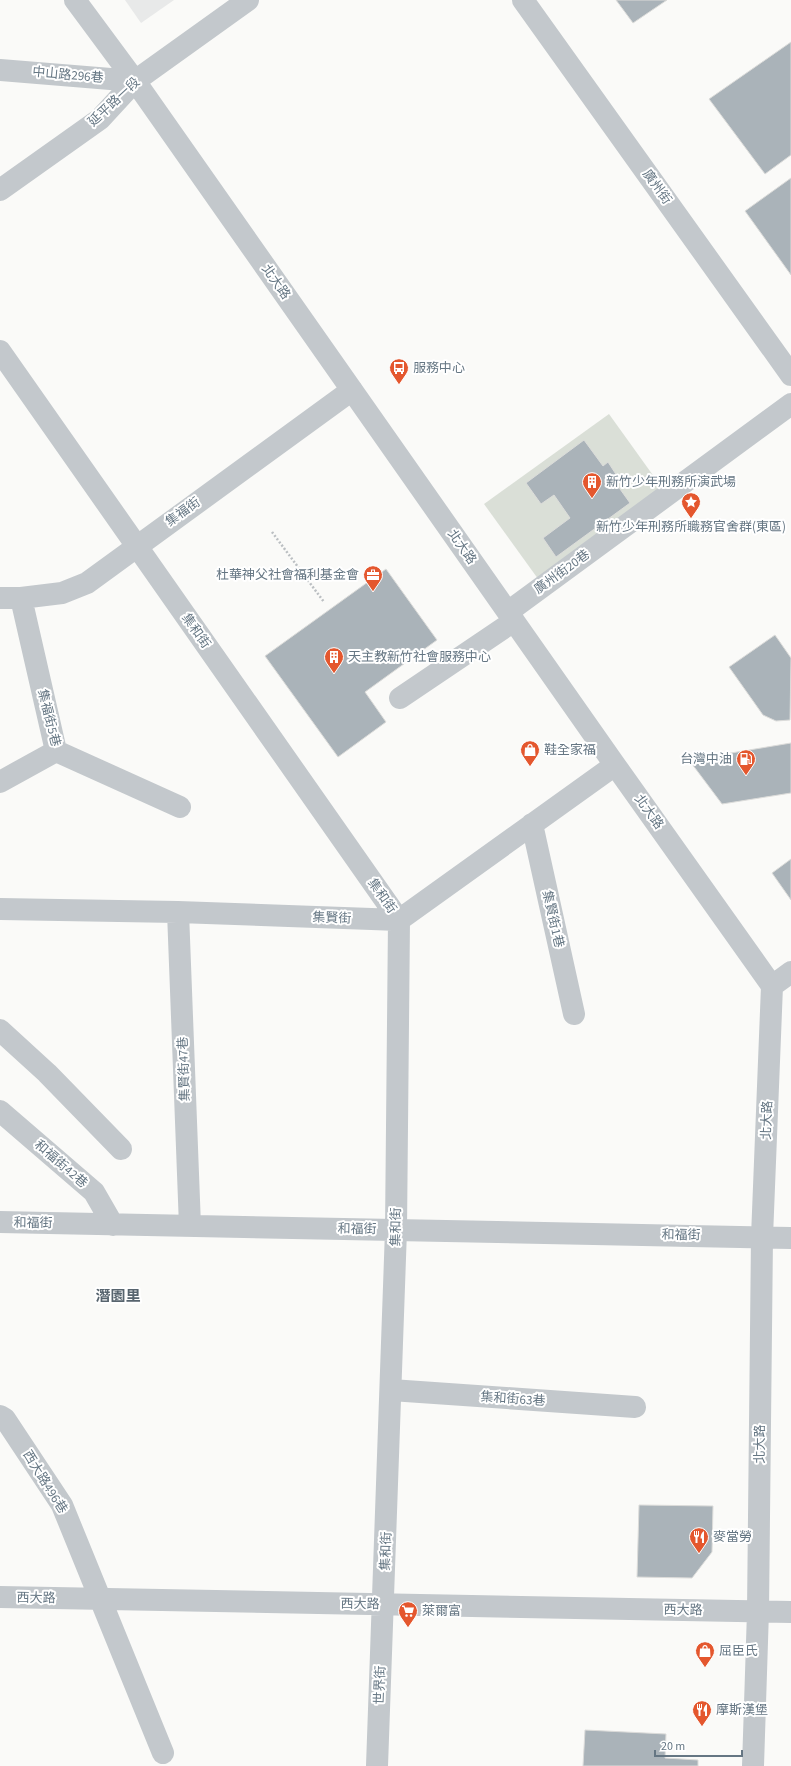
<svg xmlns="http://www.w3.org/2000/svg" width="791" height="1766" font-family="'Source Sans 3','Noto Sans TC',sans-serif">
  <rect width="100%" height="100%" fill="#fafaf8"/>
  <path fill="#e8e9e9" d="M125,0H174L141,23Z"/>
  <path fill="#dadfd7" d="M609,414L665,492L541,583L484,504Z"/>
  <path fill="#aab3b9" stroke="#dcdcda" d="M616,0H667L633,23Z
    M791,42V155L765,174L709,99Z
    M791,178V275L745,211Z
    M584,440L603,466L608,462L619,479L615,482L630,503L556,557L543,538L570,518L554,495L541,504L526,483Z
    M386,569L437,640L365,692L386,722L338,757L265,656Z
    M775,635L791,658L790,720L776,721L763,715L729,667Z
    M791,743V793L722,804L689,760Z
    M791,859V900L772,873Z
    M639,1505L713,1506L712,1552L692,1578L637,1577Z
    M585,1730L666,1734L665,1758L698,1760V1766H583Z"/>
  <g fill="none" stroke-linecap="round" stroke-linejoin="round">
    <path stroke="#bbbfc2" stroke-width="2.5" stroke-dasharray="2 2" stroke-linecap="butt" d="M272,532L324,602"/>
    <path stroke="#c3c8cc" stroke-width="22" d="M75,0L135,81L615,765L772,986L762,1237L758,1611L753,1766
      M523,0L791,375
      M0,70L135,81
      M0,190L100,119L135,81L248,0
      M0,351L399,920L396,1230L377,1766
      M0,598H21L62,593L87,583L352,390
      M21,598L56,751L180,807
      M508,612L791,404
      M400,698L514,621
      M0,782L56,751
      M532,824L574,1014
      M0,909L178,912L399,920L615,765
      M178,912L190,1226
      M772,986L791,972
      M0,1030L47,1073L121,1149
      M0,1111L94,1192L113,1225
      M0,1222L791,1238
      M391,1390L635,1407
      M0,1416L5,1419L62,1505L163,1753
      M0,1597L791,1612"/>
  </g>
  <defs>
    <symbol id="bus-pin" viewBox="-11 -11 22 30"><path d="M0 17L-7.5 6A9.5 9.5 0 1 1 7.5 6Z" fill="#e4572e" stroke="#fff"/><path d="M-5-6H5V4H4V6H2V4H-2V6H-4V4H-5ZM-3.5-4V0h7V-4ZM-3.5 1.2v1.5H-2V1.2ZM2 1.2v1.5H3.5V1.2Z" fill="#fff"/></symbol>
    <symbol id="building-pin" viewBox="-11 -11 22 30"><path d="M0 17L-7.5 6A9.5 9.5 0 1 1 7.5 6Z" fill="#e4572e" stroke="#fff"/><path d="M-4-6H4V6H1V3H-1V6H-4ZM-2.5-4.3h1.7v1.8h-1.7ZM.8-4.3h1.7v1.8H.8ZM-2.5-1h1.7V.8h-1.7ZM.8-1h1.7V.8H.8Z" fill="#fff"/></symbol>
    <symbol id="sight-pin" viewBox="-11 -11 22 30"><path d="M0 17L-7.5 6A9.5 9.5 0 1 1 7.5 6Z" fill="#e4572e" stroke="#fff"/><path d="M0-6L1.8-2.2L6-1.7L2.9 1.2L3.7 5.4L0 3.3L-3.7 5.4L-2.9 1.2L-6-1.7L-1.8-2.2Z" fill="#fff"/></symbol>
    <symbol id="office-pin" viewBox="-11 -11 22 30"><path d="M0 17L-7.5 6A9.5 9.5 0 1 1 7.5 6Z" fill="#e4572e" stroke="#fff"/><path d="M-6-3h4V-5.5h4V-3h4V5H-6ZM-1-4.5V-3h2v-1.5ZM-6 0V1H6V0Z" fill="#fff"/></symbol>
    <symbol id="shop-pin" viewBox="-11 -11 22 30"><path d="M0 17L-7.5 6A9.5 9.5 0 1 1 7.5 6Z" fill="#e4572e" stroke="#fff"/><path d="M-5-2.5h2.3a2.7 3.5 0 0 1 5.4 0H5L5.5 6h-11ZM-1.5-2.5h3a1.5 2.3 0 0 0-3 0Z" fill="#fff"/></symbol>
    <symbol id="fuel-pin" viewBox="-11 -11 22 30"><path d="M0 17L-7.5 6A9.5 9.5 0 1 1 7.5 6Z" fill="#e4572e" stroke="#fff"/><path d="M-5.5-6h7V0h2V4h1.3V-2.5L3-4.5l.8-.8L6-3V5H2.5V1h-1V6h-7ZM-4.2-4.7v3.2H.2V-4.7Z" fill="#fff"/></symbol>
    <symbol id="restaurant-pin" viewBox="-11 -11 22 30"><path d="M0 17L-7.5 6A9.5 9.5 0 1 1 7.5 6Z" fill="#e4572e" stroke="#fff"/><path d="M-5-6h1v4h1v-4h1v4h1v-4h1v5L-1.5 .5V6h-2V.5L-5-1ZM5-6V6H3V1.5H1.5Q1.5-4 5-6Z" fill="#fff"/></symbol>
    <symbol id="supermarket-pin" viewBox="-11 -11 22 30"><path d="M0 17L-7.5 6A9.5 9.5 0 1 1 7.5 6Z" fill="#e4572e" stroke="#fff"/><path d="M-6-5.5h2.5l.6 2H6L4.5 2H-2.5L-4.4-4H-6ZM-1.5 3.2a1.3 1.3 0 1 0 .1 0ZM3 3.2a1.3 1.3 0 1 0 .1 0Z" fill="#fff"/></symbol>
  </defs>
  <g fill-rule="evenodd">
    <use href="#bus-pin" x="388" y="357" width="22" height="30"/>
    <use href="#building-pin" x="581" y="471" width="22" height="30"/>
    <use href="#sight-pin" x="680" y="491" width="22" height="30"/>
    <use href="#office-pin" x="362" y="564" width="22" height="30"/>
    <use href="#building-pin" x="323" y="646" width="22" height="30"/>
    <use href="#shop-pin" x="519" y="739" width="22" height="30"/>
    <use href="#fuel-pin" x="735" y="748" width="22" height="30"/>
    <use href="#restaurant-pin" x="688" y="1526" width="22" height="30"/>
    <use href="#supermarket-pin" x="397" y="1600" width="22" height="30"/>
    <use href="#shop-pin" x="694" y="1640" width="22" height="30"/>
    <use href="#restaurant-pin" x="691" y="1699" width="22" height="30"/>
  </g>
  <g text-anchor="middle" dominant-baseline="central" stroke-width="4" stroke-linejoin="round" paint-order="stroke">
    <g font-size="13" fill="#657683" stroke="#fff">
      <text transform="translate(68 75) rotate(5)">中山路296巷</text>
      <text transform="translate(114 102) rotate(-43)">延平路一段</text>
      <text transform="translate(657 187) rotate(54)">廣州街</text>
      <text transform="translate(276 282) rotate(55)">北大路</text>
      <text transform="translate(183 512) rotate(-36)">集福街</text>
      <text transform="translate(462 547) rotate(55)">北大路</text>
      <text transform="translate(562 572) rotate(-36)">廣州街20巷</text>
      <text transform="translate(196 631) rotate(55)">集和街</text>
      <text transform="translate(49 718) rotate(76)">集福街5巷</text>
      <text transform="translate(649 812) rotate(54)">北大路</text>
      <text transform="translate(382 896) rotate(55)">集和街</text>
      <text transform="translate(332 918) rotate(2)">集賢街</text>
      <text transform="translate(553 919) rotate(77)">集賢街1巷</text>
      <text transform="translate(184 1069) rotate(-92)">集賢街47巷</text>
      <text transform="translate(767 1120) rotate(-88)">北大路</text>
      <text transform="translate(61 1164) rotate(41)">和福街42巷</text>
      <text transform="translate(33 1223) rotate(1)">和福街</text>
      <text transform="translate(396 1227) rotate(-89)">集和街</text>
      <text transform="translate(357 1229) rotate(1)">和福街</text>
      <text transform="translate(681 1235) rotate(1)">和福街</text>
      <text transform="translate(513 1399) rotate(4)">集和街63巷</text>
      <text transform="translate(760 1444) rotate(-90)">北大路</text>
      <text transform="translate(45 1482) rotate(58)">西大路496巷</text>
      <text transform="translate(386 1551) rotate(-88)">集和街</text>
      <text transform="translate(36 1598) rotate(1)">西大路</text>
      <text transform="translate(360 1604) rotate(1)">西大路</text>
      <text transform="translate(683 1610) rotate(1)">西大路</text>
      <text transform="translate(380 1685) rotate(-88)">世界街</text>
    </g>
    <g font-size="13" fill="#657683" stroke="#fff" text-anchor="start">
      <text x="413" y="368">服務中心</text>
      <text x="606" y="482">新竹少年刑務所演武場</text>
      <text x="691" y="527" text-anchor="middle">新竹少年刑務所職務官舍群(東區)</text>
      <text x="359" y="575" text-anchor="end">杜華神父社會福利基金會</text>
      <text x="348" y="657">天主教新竹社會服務中心</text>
      <text x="544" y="750">鞋全家福</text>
      <text x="732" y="759" text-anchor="end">台灣中油</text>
      <text x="713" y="1537">麥當勞</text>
      <text x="422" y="1611">萊爾富</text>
      <text x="719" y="1651">屈臣氏</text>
      <text x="716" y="1710">摩斯漢堡</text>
    </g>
    <g font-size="15" font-weight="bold" fill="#57646e" stroke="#fff">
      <text x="118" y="1296">潛園里</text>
    </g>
  </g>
  <path d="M655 1750v6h87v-6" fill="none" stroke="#657683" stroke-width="2"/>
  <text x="661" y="1750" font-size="12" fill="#657683" stroke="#ffffff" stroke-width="3" paint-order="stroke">20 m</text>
</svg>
